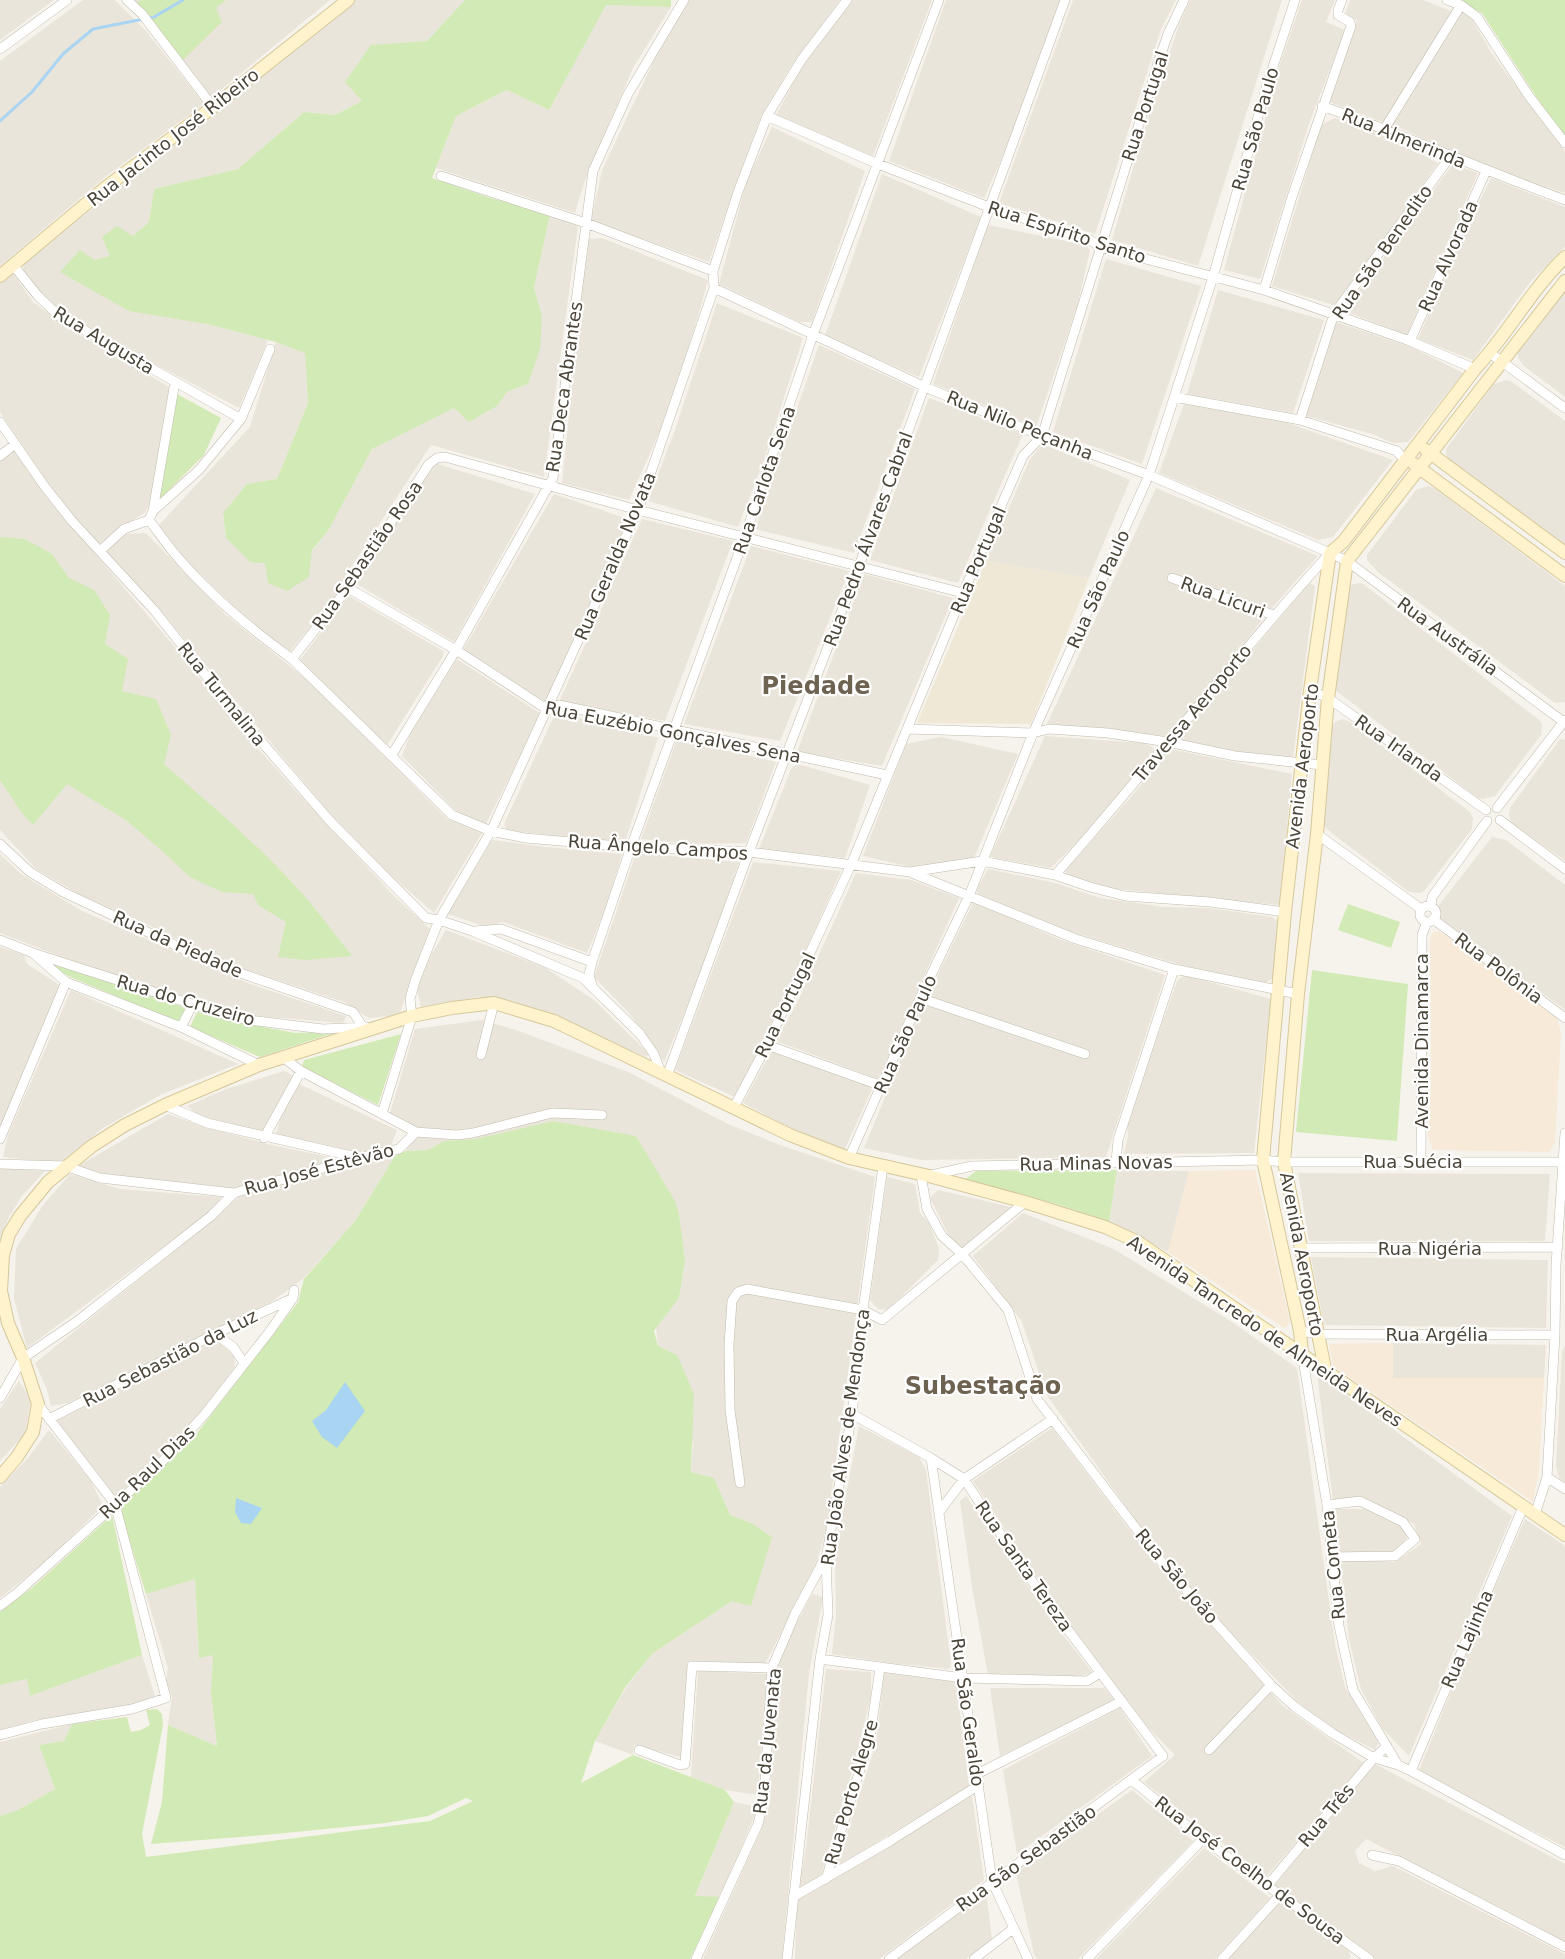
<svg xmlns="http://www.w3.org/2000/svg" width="1565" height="1959" font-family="'DejaVu Sans',sans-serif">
  <rect width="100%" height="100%" fill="#f6f3ec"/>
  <path fill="#eae5da" d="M0,0H54L0,40Z
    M83,0H115L146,31L204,104L105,177L0,266V61Z
    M133,0H330L211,98L143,9Z
    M354,0H465L427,41L371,46L362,101L335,115L304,112L238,169L154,189L149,222L111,256L60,272L207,324L268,340L239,408L130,351L64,313L40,293L24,273L23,263L262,75Z
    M685,0H840L791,66L761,116L735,186L709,262L591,221L602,170L661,46Z
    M852,0H932L873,156L776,115L809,54Z
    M946,0H1061L1005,151L984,198L889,161Z
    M1073,0H1176L1161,29L1095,234L999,203Z
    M1190,0H1282L1198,266L1112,240L1148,118L1179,25Z
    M1302,0H1335L1326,22L1345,30L1310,121L1260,279L1224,270L1281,61Z
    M1350,0H1423L1451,11L1385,123L1329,102L1357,20L1345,15Z
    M606,4L671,7L633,68L585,180L575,213L436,168L456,116L507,90L549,110Z
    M1463,12L1473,21L1492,54L1565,151V193L1484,166L1393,125Z
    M1335,118L1377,132L1438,163L1336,306L1272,286L1321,125Z
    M772,127L865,171L812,322H800L719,284L746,183Z
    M1453,164L1478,173L1407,335L1344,311Z
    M882,174L981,217L919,377L825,336Z
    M1491,178L1565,207V247L1531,281L1473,360L1418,339L1454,254Z
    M550,214L578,226L544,477L431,445L340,584L335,598L290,651L283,648L243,615L184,559L158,526L250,427L276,342L305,353L308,403L277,479L247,484L223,514L226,538L312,551L328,531L372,449L455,407L497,406L507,392L528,384L542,316L534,288Z
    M988,225L1086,245L1090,251L1077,307L1036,427L933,384Z
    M602,238L708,280L690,345L660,431L629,500L562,483L587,239Z
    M1106,259L1201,286L1142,464L1053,432Z
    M12,272L33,302L70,329L171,388L150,504L145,513L120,527L98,545L59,499L0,412V284Z
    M1565,289V397L1524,366L1518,358V352Z
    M1218,290L1324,320L1293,413L1187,394Z
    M717,303L803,338L764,460L738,527L648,501L675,430Z
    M1336,322L1411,347L1463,373L1408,442L1393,443L1372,434L1306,416Z
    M819,345L915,389L854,553L755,529Z
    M1506,380L1512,382L1565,421V547L1452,463L1446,455V449L1494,384Z
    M929,398L1023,434L958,583L870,560Z
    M1184,404L1279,420L1393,460L1333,537L1318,540L1159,473Z
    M1042,444L1130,480L1089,578L986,561L1029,461Z
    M13,449L48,499L180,653L231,718L295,790L393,895L431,930L399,1015L369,1018L344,1002L220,961L148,925L82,896L36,869L0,830V460Z
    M435,463L535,494L454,642L355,583Z
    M1428,486L1434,488L1565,586V702L1555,703L1379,573L1367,560V555L1416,490Z
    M1156,488L1318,556L1270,610L1205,692L1166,736L1047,724Z
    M554,494L628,519L547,702L522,690L463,650Z
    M642,519L733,541L665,721L559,702Z
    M146,533L226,615L306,679L447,819L482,833L434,913L380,866L327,810L166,617L104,551L125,534Z
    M751,546L849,571L780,741L684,724Z
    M864,574L953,598L882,766L797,752Z
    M1309,583L1315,586L1293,758L1249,753L1179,742L1180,737Z
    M1362,583L1539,720L1542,724L1541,735L1495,796L1483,799L1478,798L1335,690L1333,684L1348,588L1353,584Z
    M349,596L443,651V656L387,745L300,660Z
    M457,659L541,714L485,826L455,810L402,756L410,734Z
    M556,712L658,738L625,842L572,838L507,830L504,824Z
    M1343,719L1350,722L1470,812L1473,818L1472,829L1424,891L1420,893L1409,892L1333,834L1326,828L1323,821L1330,727L1337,721Z
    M1045,736L1141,743L1149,745L1155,750L1095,824L1051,868L990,857Z
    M941,737L1018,754L974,858L916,868L863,856L906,744Z
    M677,739L776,762L746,843L691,844L641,839Z
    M1560,739L1565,740V861L1511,822L1509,815L1510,808Z
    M1170,749L1292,774L1280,905L1116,889L1066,875V870L1130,798Z
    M798,764L870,785L845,858L759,849L792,767Z
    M1492,837L1506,840L1565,885V1010L1440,918L1439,905Z
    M492,840L546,847L622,854L606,908L587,953L503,922L486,927L448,914Z
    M636,853L739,862L706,961L664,1062L629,1013L594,977Z
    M0,854L21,874L82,911L250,984L346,1016L343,1023L242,1015L88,967L0,933Z
    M753,862L841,871L792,981L735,1097L675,1070Z
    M988,869L1055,883L1100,898L1164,907L1208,908L1272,917L1277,921L1274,978L1265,983L1185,966L1075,933L979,895L976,890Z
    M856,873L911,880L959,898L878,1079L776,1041L799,999Z
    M974,901L1056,938L1165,975L1106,1157L921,1160L864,1148L924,1003Z
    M446,930L544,967L594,1000L649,1054L646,1057L561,1019L529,1008L478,997L421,1007L417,989L424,967Z
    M0,947L24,955L27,964L61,986L0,1127Z
    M1184,975L1271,999L1254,1153L1124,1154L1128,1136L1127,1123L1177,981Z
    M71,990L238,1064L162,1094L103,1128L60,1163L3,1157L8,1135Z
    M482,1020L519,1031L628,1072L728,1124L780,1145L875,1177L827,1526L816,1565L765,1664L689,1661L681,1757L634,1745L633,1755L595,1741L627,1686L653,1653L732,1601L751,1523L730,1515L714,1478L691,1472L693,1445L658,1346L656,1328L679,1298L685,1260L679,1214L553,1121L475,1139L444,1141L428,1150L406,1151L417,1127L390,1113L415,1029Z
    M772,1050L873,1087L844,1151L787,1126L743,1103Z
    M284,1071L294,1076L261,1134L200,1116L187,1106L226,1089Z
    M299,1084L397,1130L390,1148L356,1154L275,1136L285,1105Z
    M168,1114L204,1127L276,1146L329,1157V1163L233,1188L104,1174L78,1166Z
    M395,1156L355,1221L303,1279L271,1302L68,1403L51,1406L47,1389L35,1363L206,1226L243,1193Z
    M0,1168L45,1171L21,1197L9,1217L0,1238Z
    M1117,1170L1189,1171L1168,1252L1109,1222Z
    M1298,1173L1550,1174L1545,1241H1309Z
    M70,1174L120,1189L221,1197L214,1208L194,1224L27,1348L14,1299L16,1249L43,1205Z
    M887,1177L915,1184L920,1213L929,1223L939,1248L938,1260L888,1310L878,1309L870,1300Z
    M938,1190L1011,1207L964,1249L951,1240L930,1198Z
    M1023,1213L1114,1249L1232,1322L1297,1368L1335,1645L1345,1687L1377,1739L1378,1744L1375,1750L1325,1724L1300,1704L1204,1605L1139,1525L1046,1394L1022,1322L973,1256Z
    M1311,1257L1548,1260L1546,1328L1324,1325Z
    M216,1340L234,1356L235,1367L185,1432L116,1497L57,1421Z
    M1393,1343L1546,1345L1544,1378H1393Z
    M1565,1346V1482L1559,1478L1556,1466L1562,1351Z
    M1317,1374L1512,1516L1409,1756L1382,1728L1361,1689L1349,1639L1340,1559L1395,1562L1421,1544L1414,1524L1360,1496L1333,1501Z
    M19,1381L31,1400L25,1434L0,1461V1409Z
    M859,1426L919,1457L926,1470L951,1664L949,1669L891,1663L832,1654L836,1615L835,1553Z
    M1052,1428L1154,1562L1283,1706L1364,1763L1266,1877L1144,1782L1175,1755L1146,1725L1051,1599L973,1481Z
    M49,1430L91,1481L103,1506L46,1561L0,1598V1487L28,1458Z
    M966,1496L1052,1621L1092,1672L1074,1679L988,1675L972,1587L960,1501Z
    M1333,1509H1368L1400,1524L1407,1538L1396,1553L1339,1554Z
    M1525,1519L1565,1546V1847L1418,1773L1476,1630Z
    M195,1578L199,1657L214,1654L211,1693L217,1746L168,1725L172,1697L166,1681L168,1668L146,1594Z
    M812,1594L823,1597L809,1673L782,1959H703L761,1830L770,1803L776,1679L782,1651Z
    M142,1655L155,1696L136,1704L31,1721L0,1730V1685L27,1679L30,1696Z
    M826,1669L871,1672V1697L852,1772L820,1879L799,1888L806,1848Z
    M698,1671L767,1674L758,1795L725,1790L691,1777Z
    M884,1673L956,1682L969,1786L833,1869L849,1827L876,1744Z
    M990,1688H1104L1114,1699L1105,1706L1000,1756Z
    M1120,1708L1152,1756L1017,1854L1003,1770Z
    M72,1724L64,1741L39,1745L55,1789L18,1810L0,1816V1742Z
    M1375,1764L1565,1864V1941L1366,1839L1355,1851L1359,1863L1375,1871L1393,1866L1565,1954V1959H1375L1274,1886Z
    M1132,1790L1193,1841L1078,1959H1037L1034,1954L1016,1873Z
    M972,1796L984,1880L879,1959H795L797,1900Z
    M734,1802L758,1807L721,1897H695Z
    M1204,1848L1270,1898L1215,1959H1096Z
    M986,1891L992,1939L966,1959H896Z
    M1281,1900L1347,1947L1351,1957L1349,1959H1228Z"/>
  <path fill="#f7ead8" d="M1439,931L1557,1018L1561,1033L1555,1143L1549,1152L1433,1150L1428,1136L1431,1087L1430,941L1432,933Z
    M1255,1170L1290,1322L1284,1328L1168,1252L1189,1171Z
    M1393,1343V1378H1544L1539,1471L1533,1502L1333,1366L1329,1344Z"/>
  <path fill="#efe8d6" d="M986,561L1089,578L1031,724L917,723Z"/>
  <path fill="#d2eab5" d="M143,0H226L216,8L222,22L182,61L143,9L135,2Z
    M465,0H671V7L606,5L549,110L507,90L456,116L432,178L491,198L550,214L534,288L542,316L540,349L528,384L507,392L497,406L469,422L454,408L372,449L328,531L312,550L309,577L287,591L268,583L265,563L250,562L226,538L223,513L247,484L277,479L308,403L305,353L276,342L207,324L129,311L60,272L80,250L95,260L110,256L102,237L117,226L133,236L149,222L154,189L238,169L304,112L335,115L362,101L345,82L371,45L427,41Z
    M1457,0H1565V136L1541,104L1482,13Z
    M177,394L221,418L204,455L159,500Z
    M0,537L25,539L52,554L69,578L94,590L110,615L105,644L128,659L122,691L156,699L171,735L164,764C205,800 246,834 284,874C309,899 330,928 352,956L305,960L278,957L286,922L258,905L253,894L222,892L190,877L161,850L127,821L67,784L33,825L22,813L0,780Z
    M1348,904L1400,922L1391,948L1338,930Z
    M48,962L186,1008L178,1022L68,976Z
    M1312,970L1408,984L1397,1141L1296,1132Z
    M197,1012L236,1022L295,1033L340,1031L260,1057L190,1027Z
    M401,1034L378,1105L302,1067L304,1060Z
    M553,1121L636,1136L675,1201L679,1214L685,1260L679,1298L654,1331L658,1346L677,1355L694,1394L691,1472L714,1478L730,1515L751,1523L772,1537L751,1606L732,1601L653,1653L626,1686L595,1741L581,1783L633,1755L725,1790L734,1802L695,1896L721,1897L690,1959H0V1816L18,1810L55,1789L39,1745L64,1741L72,1724L127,1717L131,1732L141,1730L150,1725L146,1710L157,1709L162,1714L163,1725L142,1834L146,1857L430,1821L473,1801L466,1798L428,1816L385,1823L265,1835L151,1844L162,1802L168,1725L217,1746L211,1693L213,1655L199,1658L195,1579L146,1594L119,1506L191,1441L298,1302L304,1279L355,1221L395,1156L406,1151L428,1150L444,1141L475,1139Z
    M1117,1170L1109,1222L1057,1204L963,1181L976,1171Z
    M112,1515L142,1655L30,1696L27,1679L0,1685V1612L33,1587Z"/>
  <path fill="#a9d4f2" d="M345,1382L365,1411L337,1448L322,1437L312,1421L326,1410Z
    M236,1498L262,1508L251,1524L241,1523L235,1512Z"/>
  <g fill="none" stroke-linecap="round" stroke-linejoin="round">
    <path stroke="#a9d4f2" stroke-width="3" d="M0,121L32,92L63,54L93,29L154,17L183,0"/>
    <defs>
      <path id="street" d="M127,0L142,14L213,107
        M1447,0L1461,5L1477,17L1529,96L1565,143
        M0,49L67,0
        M1322,106C1404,135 1483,170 1565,200
        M767,116L878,164L989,207L1090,240L1100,247L1264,290L1410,341L1475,369
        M1385,128L1461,5
        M441,176L586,223L713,271
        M13,265L38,296L59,316L241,419
        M714,288L925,387L1042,436L1149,475L1330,553L1347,561L1565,723
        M1264,290L1292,197L1351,26L1350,22L1338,15V10L1342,0
        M1410,341L1486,171
        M1490,353L1565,408
        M1174,397L1300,420L1397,451L1404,460
        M1300,420L1334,314L1450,157
        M0,422L45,487L72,521L154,610L222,696L330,821L426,918L439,920L472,931L583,978L640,1034L654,1054L661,1073
        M0,456L15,444
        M153,511L175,382
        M149,520C159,533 169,548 180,560C213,598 252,630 292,659L452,815L491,831L525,838L631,847L749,852L910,872L982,861L1055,875L1090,887L1125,896L1210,902L1285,912
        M149,520L153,511L199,470L241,419L270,349
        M100,551L124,529L149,520
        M1172,578L1273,615
        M348,588L456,650L548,710L559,705L887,775
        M292,659L348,588L429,464L437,458L445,457L638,510L963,593
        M1310,690L1328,698L1486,810
        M907,729L1033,733L1049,729L1108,733L1168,742L1235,756L1322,765
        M391,756L456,650L553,478L593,171L628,94L684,0
        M1497,808L1565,720
        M1500,820L1565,869
        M1317,834L1421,909
        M0,844L30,872L63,892L116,917L217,965L353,1012L363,1027
        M912,873L1076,939L1174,969L1298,994
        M1055,875C1149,769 1235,657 1330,553
        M1420 914a8 8 0 1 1 16 0a8 8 0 1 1-16 0Z
        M1431,907L1432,897L1487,821
        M1433,919L1565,1018
        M475,931L501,929L592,962
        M0,940L33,953L66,982L181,1027L259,1065
        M33,953L229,1016L257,1021L323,1029L366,1027
        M592,985L589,975L592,962L631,847L745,536L813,335L939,0
        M920,998L1085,1054
        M181,1027L192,1006
        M767,1045L882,1086
        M481,1055L494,1003
        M284,1058L301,1071L416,1132L457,1135L473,1133L552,1113L602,1115
        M667,1076L749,852L859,566L1065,0
        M165,1105L207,1123L356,1157
        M734,1107L767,1045L851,865L963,593L1023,456L1042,436L1159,60L1168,34L1184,0
        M382,1114L412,1016L410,999L415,981L439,920L491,831L638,510L714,288L713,271L738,192L767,116L802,59L847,0
        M264,1138L301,1071
        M0,1139L66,982
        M849,1158L920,998L969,896L1033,733L1149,475L1213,277L1267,85L1295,0
        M1421,1161L1422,935L1427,922
        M1116,1162L1118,1140L1174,969
        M0,1164L65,1166L100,1178L234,1193
        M921,1175L927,1209L942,1236L963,1255L1008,1310L1037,1399L1164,1565L1271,1685L1295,1707L1332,1733L1374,1758L1398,1765L1411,1771L1565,1855
        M931,1175L972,1166L1263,1160L1284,1162H1563
        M1302,1248L1558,1247
        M1300,1331L1319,1334L1555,1335
        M215,1334L233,1347L244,1363
        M1302,1353L1327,1505L1339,1626L1353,1690L1398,1765
        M0,1398L23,1358L76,1322L211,1216L234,1193L359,1158L399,1149L416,1132
        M852,1414L931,1458L964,1479L1038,1590L1163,1756L889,1959
        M49,1419L215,1334L291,1299
        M931,1458L992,1881L1028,1959
        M1547,1477L1565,1489
        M740,1483L730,1410L729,1345L732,1301L738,1292L747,1289L863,1310L882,1320L1025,1202
        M1327,1505L1360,1501L1403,1522L1415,1539L1395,1556L1331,1557
        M940,1511L964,1479L1053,1419
        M1535,1515L1547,1477L1555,1335L1556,1265L1565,1133
        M0,1606L17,1593L159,1465L205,1414L270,1331L293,1298L294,1290
        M820,1659L963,1678L1087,1681L1100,1673
        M0,1735L42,1724L132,1709L166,1698L115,1504L38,1404
        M639,1750L680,1765L685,1764L692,1666L772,1668
        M1209,1750L1271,1685
        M1411,1771L1523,1507
        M977,1774L1122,1701
        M1132,1780L1203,1839L1369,1959
        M1372,1855L1399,1861L1565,1947
        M826,1879L870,1737L880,1668
        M1267,1886L1374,1758L1387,1746
        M793,1897L890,1841L979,1785
        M696,1959L758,1824L764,1799L772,1668L795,1614L824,1560
        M787,1959L820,1659L828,1615L826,1558L852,1414L863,1310L883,1166
        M974,1959L1014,1928
        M1087,1959L1203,1839
        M1222,1959L1280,1895"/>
      <path id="secondary" d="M0,276L106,187L213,107L348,0
        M1426,450L1565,553
        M1414,464L1565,576
        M1302,1353L1300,1331L1263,1160L1285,912L1310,690L1330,553L1343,542L1475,369C1508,334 1530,291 1565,257
        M1325,1369L1284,1162L1298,994L1317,834L1328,698L1347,561L1565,281
        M0,1477L17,1457L33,1432L38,1404L23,1358L8,1323L1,1291L3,1255L9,1234L20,1216L48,1182L92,1146L125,1125L165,1105L259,1065L412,1016L452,1008L494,1003L554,1021L790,1135L849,1158L929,1176L1025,1202L1105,1227L1138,1242L1565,1535"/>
    </defs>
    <use href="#street" stroke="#c2bbae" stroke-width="10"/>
    <use href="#secondary" stroke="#d6c79b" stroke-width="14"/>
    <use href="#street" stroke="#fff" stroke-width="9"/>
    <use href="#secondary" stroke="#fff3cd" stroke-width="12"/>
  </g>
  <g text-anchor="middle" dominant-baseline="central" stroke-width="4.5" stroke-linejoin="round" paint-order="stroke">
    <g font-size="18" fill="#4b4439" stroke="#fff">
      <text transform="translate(1145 106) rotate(-72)">Rua Portugal</text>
      <text transform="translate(1255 129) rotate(-74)">Rua São Paulo</text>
      <text transform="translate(173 137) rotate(-38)">Rua Jacinto José Ribeiro</text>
      <text transform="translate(1404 138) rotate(22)">Rua Almerinda</text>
      <text transform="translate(1067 232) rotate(18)">Rua Espírito Santo</text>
      <text transform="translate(1382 252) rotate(-55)">Rua São Benedito</text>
      <text transform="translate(1448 256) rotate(-66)">Rua Alvorada</text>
      <text transform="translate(104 340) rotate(31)">Rua Augusta</text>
      <text transform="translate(564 387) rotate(-82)">Rua Deca Abrantes</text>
      <text transform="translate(1020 425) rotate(22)">Rua Nilo Peçanha</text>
      <text transform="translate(764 480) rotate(-71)">Rua Carlota Sena</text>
      <text transform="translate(868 539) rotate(-70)">Rua Pedro Álvares Cabral</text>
      <text transform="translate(367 555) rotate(-55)">Rua Sebastião Rosa</text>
      <text transform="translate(615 556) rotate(-67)">Rua Geralda Novata</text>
      <text transform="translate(978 560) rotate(-67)">Rua Portugal</text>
      <text transform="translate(1098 589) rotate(-66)">Rua São Paulo</text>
      <text transform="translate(1223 597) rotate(20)">Rua Licuri</text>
      <text transform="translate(1448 636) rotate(36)">Rua Austrália</text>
      <text transform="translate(222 694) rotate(51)">Rua Turmalina</text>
      <text transform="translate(1192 713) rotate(-50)">Travessa Aeroporto</text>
      <text transform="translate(673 732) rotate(11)">Rua Euzébio Gonçalves Sena</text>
      <text transform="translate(1399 748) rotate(35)">Rua Irlanda</text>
      <text transform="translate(1302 766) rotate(-83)">Avenida Aeroporto</text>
      <text transform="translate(658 847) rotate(4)">Rua Ângelo Campos</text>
      <text transform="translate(178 944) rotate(24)">Rua da Piedade</text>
      <text transform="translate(1499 968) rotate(37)">Rua Polônia</text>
      <text transform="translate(186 1000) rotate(16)">Rua do Cruzeiro</text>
      <text transform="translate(785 1005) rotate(-64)">Rua Portugal</text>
      <text transform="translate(905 1034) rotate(-66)">Rua São Paulo</text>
      <text transform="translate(1421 1041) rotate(-90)">Avenida Dinamarca</text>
      <text x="1413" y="1161">Rua Suécia</text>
      <text transform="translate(1096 1163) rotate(-1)">Rua Minas Novas</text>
      <text transform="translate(319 1169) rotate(-15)">Rua José Estêvão</text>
      <text x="1430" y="1248">Rua Nigéria</text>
      <text transform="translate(1302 1254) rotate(79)">Avenida Aeroporto</text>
      <text transform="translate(1265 1331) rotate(34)">Avenida Tancredo de Almeida Neves</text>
      <text x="1437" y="1334">Rua Argélia</text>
      <text transform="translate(170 1358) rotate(-27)">Rua Sebastião da Luz</text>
      <text transform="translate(845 1437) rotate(-82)">Rua João Alves de Mendonça</text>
      <text transform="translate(147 1472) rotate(-44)">Rua Raul Dias</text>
      <text transform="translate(1333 1565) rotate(-96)">Rua Cometa</text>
      <text transform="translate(1024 1566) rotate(55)">Rua Santa Tereza</text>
      <text transform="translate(1177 1576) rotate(50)">Rua São João</text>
      <text transform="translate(1467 1639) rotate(-67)">Rua Lajinha</text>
      <text transform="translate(968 1712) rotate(82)">Rua São Geraldo</text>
      <text transform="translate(767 1741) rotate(-84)">Rua da Juvenata</text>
      <text transform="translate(851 1792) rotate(-74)">Rua Porto Alegre</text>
      <text transform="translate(1326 1815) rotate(-50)">Rua Três</text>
      <text transform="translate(1026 1858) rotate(-36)">Rua São Sebastião</text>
      <text transform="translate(1250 1870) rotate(37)">Rua José Coelho de Sousa</text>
    </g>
    <g font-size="24" font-weight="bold" fill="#6e6250" stroke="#fff">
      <text x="816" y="686">Piedade</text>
      <text x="983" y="1386">Subestação</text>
    </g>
  </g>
</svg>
